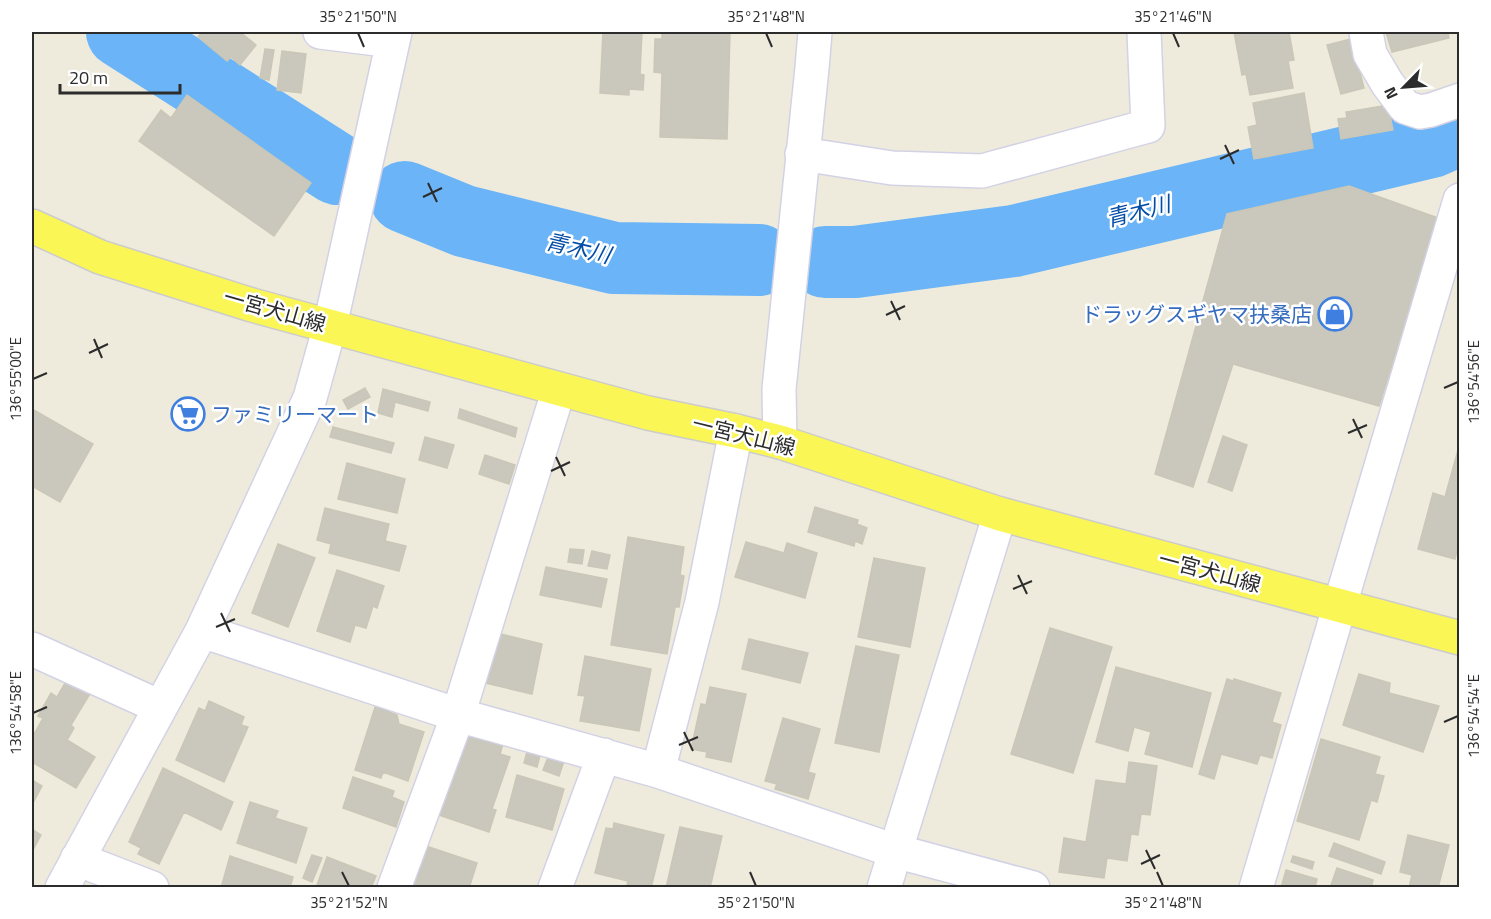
<svg xmlns="http://www.w3.org/2000/svg" width="1491" height="919" font-family="'Titillium Web','Noto Sans JP',sans-serif">
  <rect width="100%" height="100%" fill="#eeebdd"/>
  <g fill="none" stroke-linecap="round" stroke-linejoin="round">
    <path stroke="#6ab4f7" stroke-width="72" d="M122,32L337,169
      M405,197L464,221L614,258L759,260
      M825,262H855L1014,241L1431,142L1447,135"/>
  </g>
  <path fill="#cac7bd" stroke="#cac7b6" stroke-width="1.5" d="M202,32H240L256,45L240,65L231,57L227,61L198,37Z
    M603,32H642L640,74L644,75L643,90L629,89V95L600,93Z
    M662,32H730L727,139L660,137L662,73L654,72L655,39H662Z
    M1234,32H1289L1294,60L1288,61L1293,88L1250,95L1246,74L1242,75Z
    M1386,32H1448L1449,38L1392,52Z
    M1351,39L1364,88L1341,94L1327,45Z
    M265,49L274,50L269,80L260,78Z
    M282,51L306,54L301,93L277,90Z
    M1304,93L1313,148L1254,159L1248,127L1257,125L1253,103Z
    M187,95L311,183L274,236L139,141L161,110L171,118Z
    M1388,105L1393,130L1341,139L1338,119L1347,118L1346,112Z
    M1349,186L1438,218L1379,406L1233,364L1193,487L1155,474L1227,214Z
    M365,388L370,397L348,409L343,400Z
    M383,389L430,402L428,411L395,402L392,417L378,413Z
    M32,409L93,444L60,502L32,486Z
    M460,409L517,428L515,437L458,418Z
    M333,427L394,443L391,453L330,437Z
    M1223,436L1247,445L1232,491L1208,482Z
    M425,437L454,445L447,468L419,460Z
    M1460,443V547L1458,546L1455,559L1418,549L1433,493L1445,497Z
    M485,455L515,465L509,484L479,474Z
    M347,463L405,479L397,513L338,499Z
    M815,507L858,520L857,524L867,528L862,544L855,541L854,546L808,532Z
    M325,508L389,524L385,541L406,546L399,571L329,553L331,544L317,540Z
    M628,537L684,547L680,575L684,576L679,607H675L667,654L611,645Z
    M746,542L784,553L787,543L817,553L805,598L735,577Z
    M278,544L315,558L288,627L252,613Z
    M570,549L584,550L582,564L568,562Z
    M592,551L610,555L607,569L588,566Z
    M874,558L925,568L910,647L858,637Z
    M546,567L607,579L601,607L540,595Z
    M337,570L384,586L377,608L373,606L366,628L355,625L350,642L317,631Z
    M1050,628L1112,647L1073,773L1011,754Z
    M496,633L542,644L532,694L485,683Z
    M749,639L808,653L800,683L742,669Z
    M856,646L899,655L879,752L835,743Z
    M585,656L651,669L639,731L580,721L585,696L578,695Z
    M1116,667L1211,693L1192,767L1145,754L1151,732L1134,727L1128,751L1096,742Z
    M1359,674L1390,683L1389,693L1439,706L1423,752L1343,725Z
    M68,678L91,692L71,725L74,728L67,740L95,757L76,788L32,762V738L43,718L38,716L51,693L57,697Z
    M1227,679L1233,681L1234,679L1281,693L1272,722L1281,725L1272,758L1260,755L1257,764L1221,754L1214,779L1199,774Z
    M710,687L746,694L731,762L706,757L707,752L691,749L701,704L706,705Z
    M378,698L392,702L389,712L397,715L399,724L424,732L408,781L383,772L381,778L355,770Z
    M209,701L244,717L241,725L248,727L224,782L176,760L199,708L205,711Z
    M783,718L820,729L808,772L815,774L808,799L775,789L777,784L765,781Z
    M467,724L505,737L500,754L510,757L492,809L496,810L489,832L436,814Z
    M1321,739L1380,757L1375,774L1384,776L1377,802L1371,800L1359,840L1297,821Z
    M530,741L543,744L537,767L524,763Z
    M551,750L566,755L559,776L543,770Z
    M1129,762L1157,766L1150,815L1141,814L1138,835L1131,834L1127,861L1107,858L1104,878L1059,872L1064,838L1086,842L1096,780L1126,784Z
    M163,768L233,802L221,830L184,812L159,864L138,854L141,848L129,842Z
    M517,775L564,789L552,830L506,817Z
    M353,777L394,791L392,797L404,802L396,827L343,808Z
    M32,780L42,786L32,805Z
    M250,802L278,811L275,818L307,828L296,863L237,843Z
    M614,823L664,835L651,888H638L627,885L628,881L595,873L606,828L613,829Z
    M680,827L722,836L710,888H666Z
    M32,829L41,835L32,852Z
    M1408,835L1449,845L1438,888H1409L1412,875L1400,872Z
    M1334,843L1385,862L1381,874L1329,856Z
    M426,846L477,863L469,888H412Z
    M312,855L322,858L312,882L303,878Z
    M230,856L293,877L290,888H221Z
    M1293,856L1314,862L1312,869L1291,862Z
    M327,857L376,876L371,888H316Z
    M1337,868L1373,880L1371,888H1330Z
    M1286,870L1317,879L1315,888H1281Z"/>
  <g fill="none" stroke-linecap="round" stroke-linejoin="round">
    <defs>
      <path id="minor" d="M320,32L393,41
        M1366,32L1370,54L1387,83L1405,107L1420,112L1431,110L1460,100
        M802,154L892,168L982,171L1148,126L1144,32
        M780,442L779,389L812,68L815,32
        M202,631L458,715L658,771L895,851L1033,888
        M32,649L160,707
        M658,771L702,602L736,431
        M77,859L152,888
        M62,888L202,631L310,398L330,326L395,32
        M394,888L458,715L559,389
        M555,888L604,755
        M884,888L1000,514
        M1256,888L1460,200"/>
      <path id="major" d="M32,226L100,257L252,305L648,413L736,431L780,442L1000,514L1460,638"/>
    </defs>
    <use href="#minor" stroke="#d3d2e5" stroke-width="36"/>
    <use href="#major" stroke="#ccc" stroke-width="36"/>
    <use href="#minor" stroke="#fff" stroke-width="33"/>
    <use href="#major" stroke="#faf656" stroke-width="33"/>
  </g>
  <path fill="none" stroke="#2c2c2c" stroke-width="2" d="M358,33L364,47M766,33L772,47M1173,33L1179,47M1225,145L1234,164M1220,159L1239,150M428,183L437,202M423,197L442,188M891,301L900,320M886,315L905,306M94,339L102,358M89,353L108,344M33,379L47,373M1444,388L1458,382M1353,419L1362,438M1348,433L1367,425M556,457L565,476M551,471L570,462M1018,575L1027,594M1013,589L1032,581M221,613L230,632M216,627L235,619M33,713L47,707M1444,722L1458,716M684,732L693,751M679,745L698,737M1146,850L1155,869M1141,864L1160,855M342,872L349,886M750,872L756,886M1157,872L1163,886"/>
  <defs>
    <symbol id="shop-ring" viewBox="-11 -11 22 22"><circle r="9.5" fill="#fff" stroke="#3f7fe0" stroke-width="1.5"/><path d="M-5-2.5h2.3a2.7 3.5 0 0 1 5.4 0H5L5.5 6h-11ZM-1.5-2.5h3a1.5 2.3 0 0 0-3 0Z" fill="#3f7fe0"/></symbol>
    <symbol id="supermarket-ring" viewBox="-11 -11 22 22"><circle r="9.5" fill="#fff" stroke="#3f7fe0" stroke-width="1.5"/><path d="M-6-5.5h2.5l.6 2H6L4.5 2H-2.5L-4.4-4H-6ZM-1.5 3.2a1.3 1.3 0 1 0 .1 0ZM3 3.2a1.3 1.3 0 1 0 .1 0Z" fill="#3f7fe0"/></symbol>
  </defs>
  <g fill-rule="evenodd">
    <use href="#shop-ring" x="1316" y="295" width="38" height="38"/>
    <use href="#supermarket-ring" x="169" y="395" width="38" height="38"/>
  </g>
  <g text-anchor="middle" dominant-baseline="central" stroke-width="5" stroke-linejoin="round" paint-order="stroke">
    <g font-size="21" fill="#2c2c2c" stroke="#fff">
      <text transform="translate(275 310) rotate(16)">一宮犬山線</text>
      <text transform="translate(744 435) rotate(14)">一宮犬山線</text>
      <text transform="translate(1210 571) rotate(15)">一宮犬山線</text>
    </g>
    <g font-size="21" fill="#366cbe" stroke="#fff" text-anchor="end">
      <text x="1312" y="314">ドラッグスギヤマ扶桑店</text>
      <text x="211" y="414" text-anchor="start">ファミリーマート</text>
    </g>
    <g font-size="22" font-style="italic" fill="#044da7" stroke="#fff">
      <text transform="translate(1138 211) rotate(-14)">青木川</text>
      <text transform="translate(578 248) rotate(13)">青木川</text>
    </g>
  </g>
  <rect width="1491" height="919" fill="none" stroke="#ffffff" stroke-width="66"/>
  <g transform="translate(1404 87) rotate(245)" stroke="#ffffff" stroke-width="4.5" paint-order="stroke">
  <path d="M0-4.5L10 22L0 15L-10 22Z" fill="#2c2c2c"/>
  <text y="-9" font-size="16" font-weight="bold" text-anchor="middle" fill="#2c2c2c">N</text>
  </g>
  <path d="M60 84v9h120v-9" fill="none" stroke="#2c2c2c" stroke-width="3"/>
  <text x="69" y="84" font-size="18" fill="#2c2c2c" stroke="#ffffff" stroke-width="4.5" paint-order="stroke">20 m</text>
  <rect x="33" y="33" width="1425" height="853" fill="none" stroke="#2c2c2c" stroke-width="2"/>
  <g font-size="15" text-anchor="middle" fill="#2c2c2c">
    <text x="358" y="22">35°21'50"N</text>
    <text x="766" y="22">35°21'48"N</text>
    <text x="1173" y="22">35°21'46"N</text>
    <text transform="translate(16 379) rotate(-90)" y="5">136°55'00"E</text>
    <text transform="translate(1474 382) rotate(-90)" y="5">136°54'56"E</text>
    <text transform="translate(16 713) rotate(-90)" y="5">136°54'58"E</text>
    <text transform="translate(1474 716) rotate(-90)" y="5">136°54'54"E</text>
    <text x="349" y="908">35°21'52"N</text>
    <text x="756" y="908">35°21'50"N</text>
    <text x="1163" y="908">35°21'48"N</text>
  </g>
</svg>
